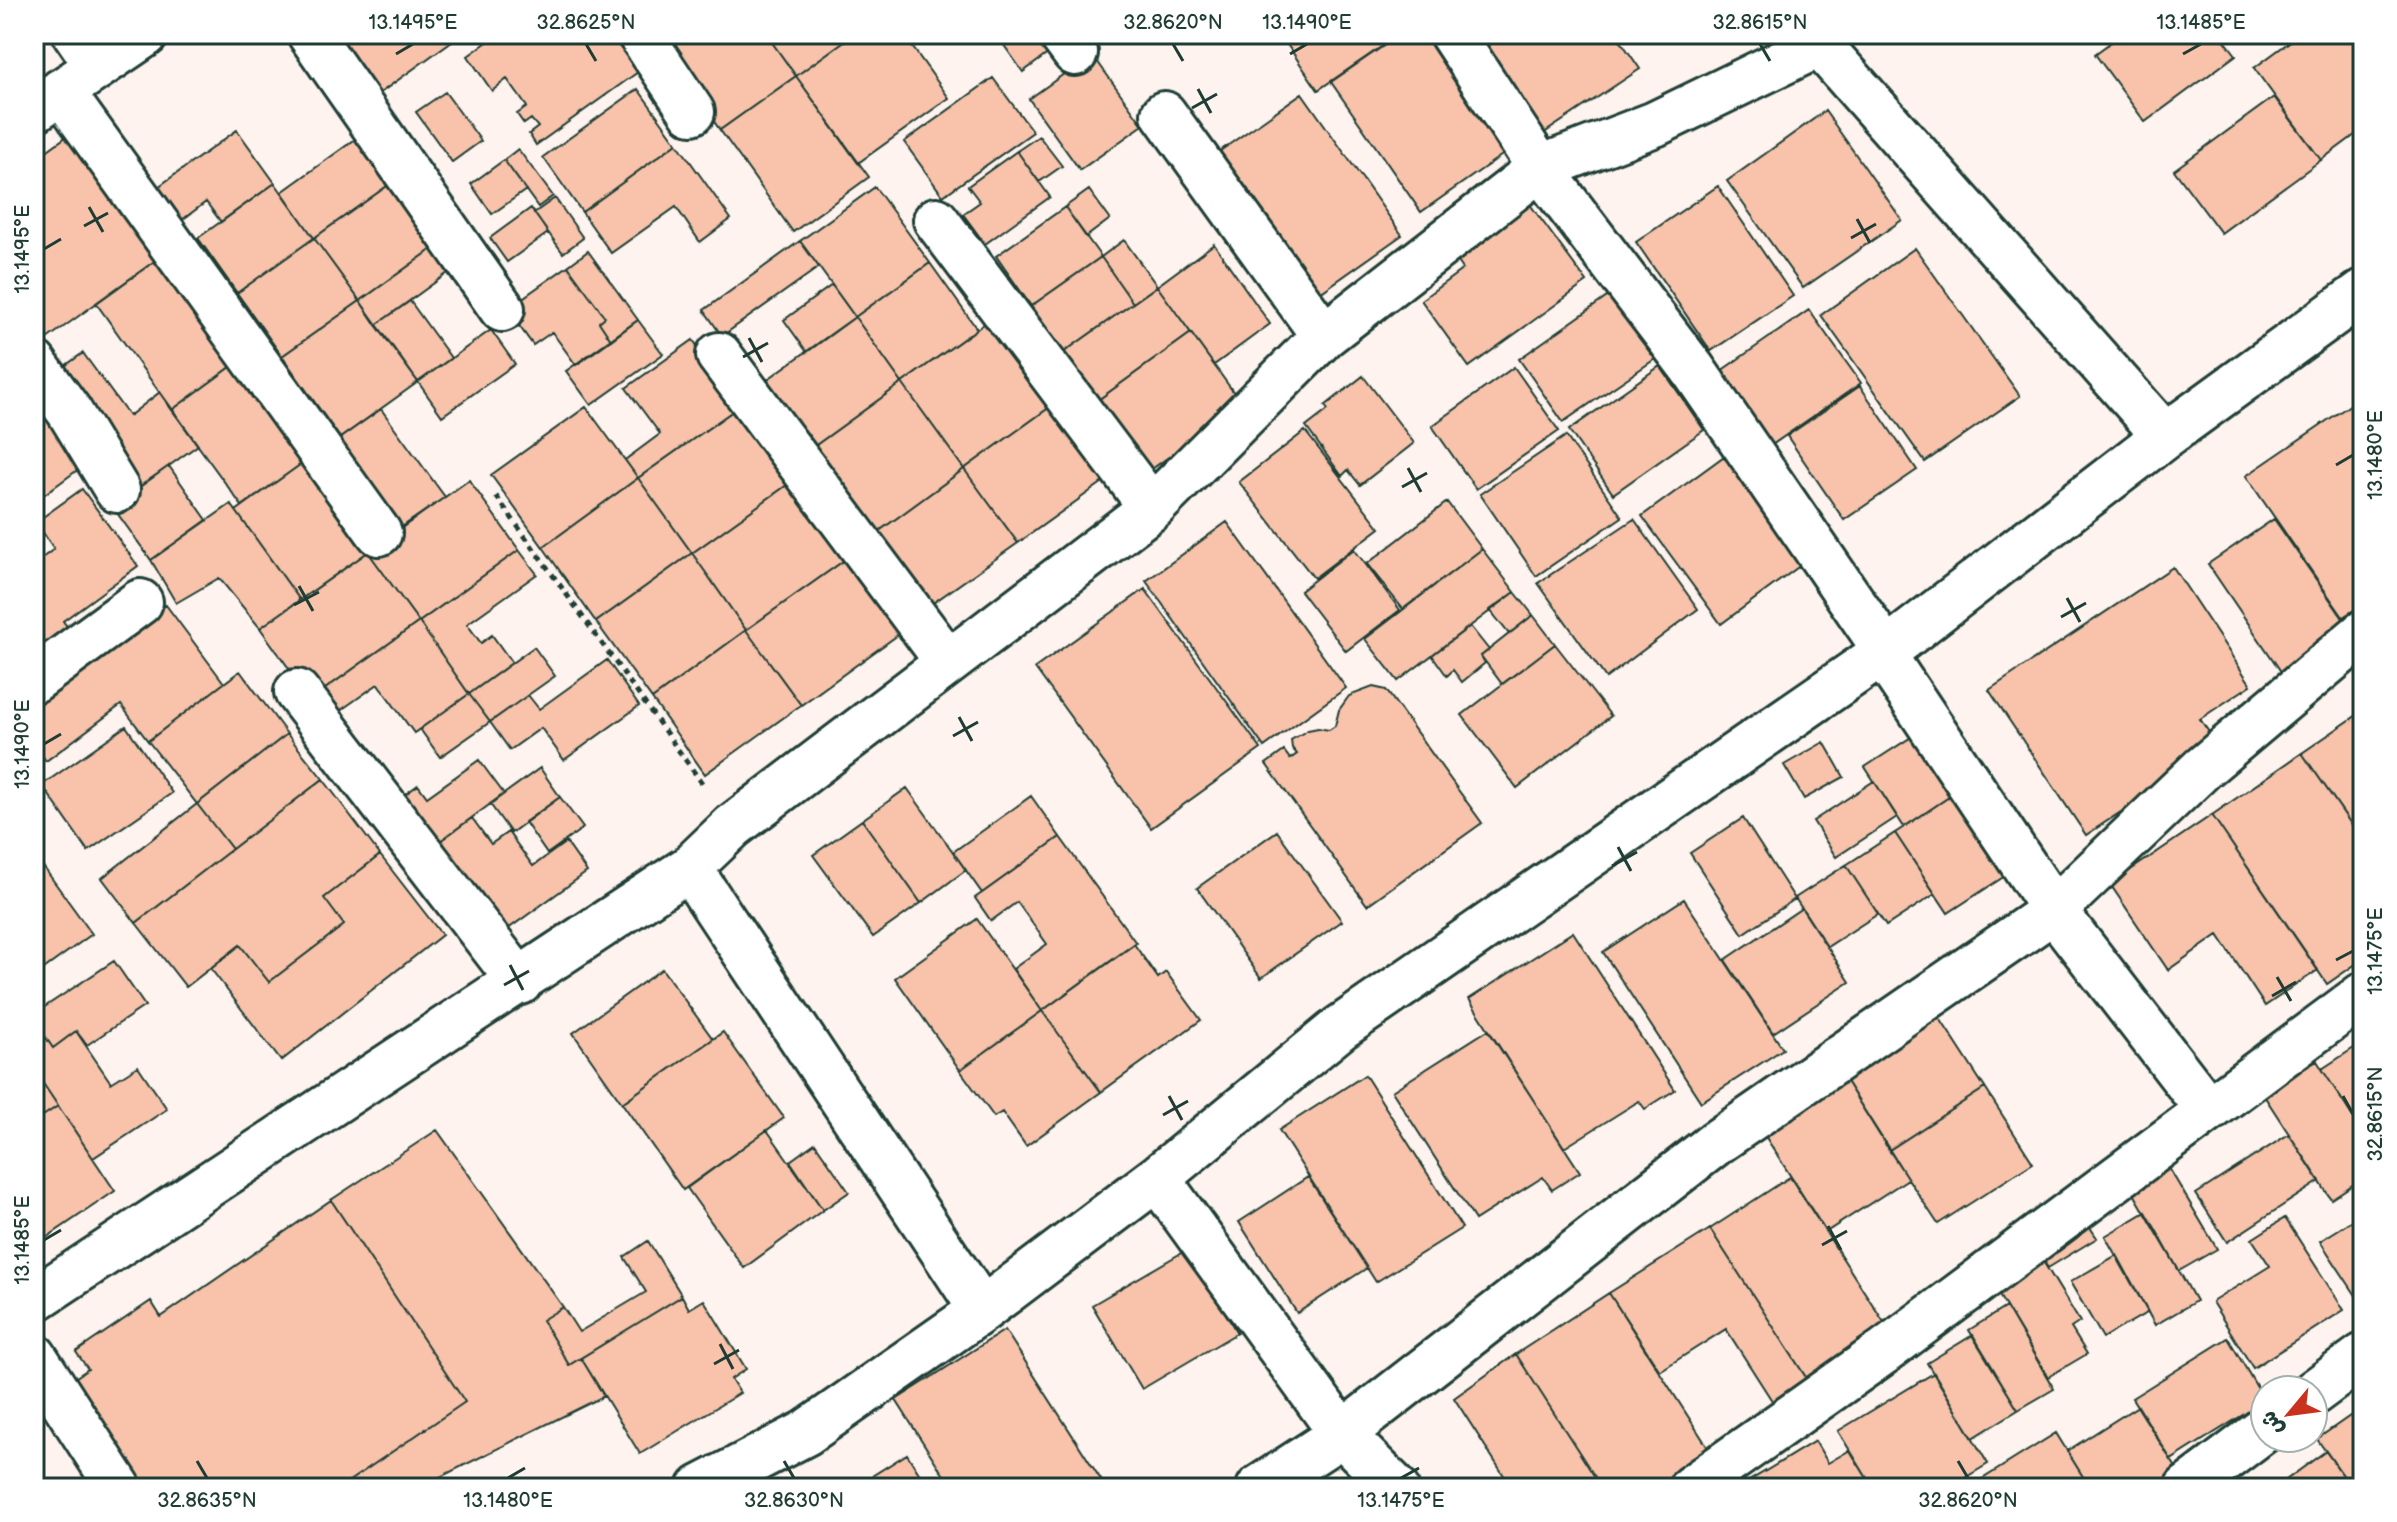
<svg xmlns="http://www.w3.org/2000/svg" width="2397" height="1522" font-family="'Balsamiq Sans','Playpen Sans Arabic',sans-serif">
  <rect width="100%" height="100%" fill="#fef3ee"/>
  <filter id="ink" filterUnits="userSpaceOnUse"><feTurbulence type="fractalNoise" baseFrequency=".0125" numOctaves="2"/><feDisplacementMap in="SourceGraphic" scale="16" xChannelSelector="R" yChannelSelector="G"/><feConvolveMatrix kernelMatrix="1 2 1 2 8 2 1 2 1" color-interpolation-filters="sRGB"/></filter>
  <g filter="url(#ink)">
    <path fill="#f8c3aa" stroke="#1f3d34" stroke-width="2" d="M338,34H453L456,38L380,93Z
      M498,34H610L638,72L536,145L529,134L538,127L531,119L524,124L517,114L527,107L507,79L492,91L468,56Z
      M663,34H766L796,76L720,130L656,39Z
      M766,34H854L796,76Z
      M854,34H903L949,98L858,163L796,76Z
      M996,34H1048L1057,47L1023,72Z
      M1280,34H1400L1318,90Z
      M1401,34H1423L1505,153L1421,212L1331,82Z
      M1477,34H1616L1640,69L1544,133Z
      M2122,34H2220L2236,55L2145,122L2095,54Z
      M2300,34H2363V129L2321,160L2254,68Z
      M1092,54L1143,125L1080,170L1029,99Z
      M796,76L869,177L793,232L720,130Z
      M993,78L1033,132L943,196L904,142Z
      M638,89L677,143L582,212L543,157Z
      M445,92L481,141L452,162L416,112Z
      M1302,93L1402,235L1320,293L1220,151Z
      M2274,97L2321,160L2221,233L2174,170Z
      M1825,111L1902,220L1803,288L1727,181Z
      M237,130L275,183L221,222L206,202L182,220L158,187Z
      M70,134L159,258L40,344L34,337V160Z
      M1039,136L1062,166L1039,182L1017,151Z
      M357,138L390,184L314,238L282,192Z
      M677,143L731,219L700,242L676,207L611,253L582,212Z
      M518,149L553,196L538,207L504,160Z
      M1017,151L1050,197L985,244L963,214L980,202L968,186Z
      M504,160L526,190L492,214L471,184Z
      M275,183L314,238L237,293L198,238Z
      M390,184L435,247L360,301L314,238Z
      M1718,186L1793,296L1711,351L1636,242Z
      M875,187L930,263L855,317L800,241Z
      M1089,190L1110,219L1086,237L1065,207Z
      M555,198L583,238L563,253L534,213Z
      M1526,199L1587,282L1469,367L1421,300L1463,269L1452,253Z
      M1065,207L1101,257L1031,306L996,256Z
      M531,208L548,233L507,262L490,238Z
      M314,238L360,301L282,356L237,293Z
      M1124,240L1157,286L1133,303L1101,257Z
      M800,241L819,267L722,336L704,310Z
      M1214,244L1270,324L1214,365L1157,286Z
      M435,247L452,270L376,325L360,301Z
      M1915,248L2020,396L1925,462L1821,315Z
      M588,251L638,320L611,340L599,322L605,317L568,266Z
      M1101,257L1133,303L1064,352L1031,306Z
      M159,258L235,364L172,410L96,303Z
      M930,263L977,329L902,383L855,317Z
      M568,266L605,317L599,322L611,340L576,365L552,332L533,345L507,309Z
      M832,285L855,317L807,352L784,320Z
      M1157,286L1191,333L1098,400L1064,352Z
      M1610,295L1655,359L1563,422L1519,359Z
      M360,301L418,382L340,438L282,356Z
      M410,301L451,358L418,382L376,325Z
      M1809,310L1861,383L1769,447L1718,373Z
      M855,317L902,383L809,450L761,384Z
      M638,320L663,354L591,405L566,371Z
      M988,321L1050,407L964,469L902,383Z
      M491,330L515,364L442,416L418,382Z
      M1191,333L1242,404L1149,471L1098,400Z
      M693,340L740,406L638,478L625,460L660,434L626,388Z
      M83,353L129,416L160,392L198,445L134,491L51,376Z
      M235,364L304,462L242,506L172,410Z
      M1660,366L1704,430L1613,494L1569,430Z
      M1514,367L1559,431L1476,489L1432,426Z
      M1363,376L1414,443L1360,485L1348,470L1342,476L1306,427L1328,410L1325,406Z
      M34,381L91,460L34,502Z
      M902,383L964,469L871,537L809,450Z
      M1860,386L1917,470L1844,520L1787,436Z
      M2360,398L2363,402V604L2343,617L2246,476Z
      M740,406L794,480L692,553L638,478Z
      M586,407L638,478L543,547L491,475Z
      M1050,407L1103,482L1018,543L964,469Z
      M381,409L445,497L396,531L332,444Z
      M1305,431L1380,528L1314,578L1239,482Z
      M1566,436L1622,517L1536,576L1480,494Z
      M1727,454L1805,562L1721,624L1642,516Z
      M304,462L368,552L300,600L236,511Z
      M169,466L207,520L151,560L112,506Z
      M964,469L1018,543L923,610L871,537Z
      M638,478L692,553L596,622L543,547Z
      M469,480L519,550L419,622L368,552Z
      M794,480L849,557L746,630L692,553Z
      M82,489L138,566L63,621L71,632L34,659V564L54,549L36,522Z
      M1447,502L1482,549L1403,609L1367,564Z
      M231,504L300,600L260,628L219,578L176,603L151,560Z
      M1634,519L1698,609L1606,678L1538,583Z
      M2274,519L2349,627L2282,673L2208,564Z
      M1227,522L1346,688L1264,747L1146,581Z
      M1354,549L1400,610L1346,651L1300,591Z
      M1482,549L1515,592L1398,681L1365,639Z
      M519,550L537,574L467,624L481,643L492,635L512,663L469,694L419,622Z
      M368,552L419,622L311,699L260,628Z
      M692,553L746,630L652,699L596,622Z
      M849,557L902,632L801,705L746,630Z
      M2173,567L2251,685L2200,719L2219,747L2086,835L1989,690Z
      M1145,589L1261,749L1151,828L1035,668Z
      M1515,592L1533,615L1509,634L1490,610Z
      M166,605L224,683L148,741L121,705L46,761L34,744V704Z
      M1533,615L1555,644L1502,684L1481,656Z
      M419,622L469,694L414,733L378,684L327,720L311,699Z
      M1470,626L1489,650L1481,656L1485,663L1462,682L1453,670L1447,676L1432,655Z
      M746,630L801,705L705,774L652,699Z
      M1555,644L1611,716L1517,788L1462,715Z
      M534,647L555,676L490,722L469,694Z
      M607,660L639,706L564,760L541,728L510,750L490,722L528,695L539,709Z
      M240,671L287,734L197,804L148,741Z
      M1373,687L1386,690L1482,823L1367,905L1266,764L1284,751L1290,759L1297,754L1292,748L1291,740L1308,730L1318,728L1329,730L1335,726L1339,710L1349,696Z
      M469,694L490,722L440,757L420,729Z
      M2363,711V839L2362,840L2302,753Z
      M126,726L172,793L88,851L42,785Z
      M287,734L323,779L232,849L197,804Z
      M1913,736L1952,795L1904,827L1865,767Z
      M1824,742L1844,777L1804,799L1784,765Z
      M2302,753L2363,841V959L2327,984L2212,815Z
      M479,760L504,794L436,844L403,796L418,785L427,797Z
      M540,768L560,797L511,833L490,804Z
      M323,779L380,855L324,898L344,925L269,982L240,945L186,987L136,923Z
      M1874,781L1897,817L1836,857L1813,821Z
      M907,788L966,870L921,903L862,820Z
      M1952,795L2005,876L1948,913L1895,833Z
      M1031,796L1060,837L982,893L953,852Z
      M560,797L583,828L547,854L525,822Z
      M197,804L232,849L136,923L102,878Z
      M2212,815L2318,970L2265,1006L2218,935L2168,970L2110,884Z
      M472,818L491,844L508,832L533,866L566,842L587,872L501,934L436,844Z
      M1743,818L1795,899L1743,934L1690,853Z
      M862,820L921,903L873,937L813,855Z
      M1277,831L1342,921L1261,978L1197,888Z
      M1895,833L1935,894L1886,926L1846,865Z
      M1060,837L1136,943L1042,1011L1013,969L1047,944L1017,902L991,921L975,898Z
      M34,854L92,934L34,976Z
      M380,855L442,935L281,1061L211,969L240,945L269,982L344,925L324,898Z
      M1846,865L1878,914L1827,947L1795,898Z
      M1684,899L1783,1049L1701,1102L1603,952Z
      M1802,908L1850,982L1773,1033L1725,960Z
      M977,919L1042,1011L960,1070L895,978Z
      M1573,932L1675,1090L1645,1109L1639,1101L1564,1148L1469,999Z
      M1134,944L1158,978L1166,972L1201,1020L1101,1092L1042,1011Z
      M114,961L145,1006L87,1045L76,1031L53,1048L44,1035L34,1042V1014Z
      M662,969L713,1039L622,1103L573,1033Z
      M1042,1011L1101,1092L1026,1146L1002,1112L994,1117L960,1070Z
      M1937,1014L1985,1088L1889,1150L1842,1075Z
      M1488,1030L1580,1172L1552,1190L1543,1177L1475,1220L1392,1091Z
      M76,1031L111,1083L138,1066L167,1109L93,1158L34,1070V1042L44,1035L53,1048Z
      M723,1032L784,1118L683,1190L622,1103Z
      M2363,1042V1132L2322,1069Z
      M2317,1061L2363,1133V1178L2331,1199L2263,1094Z
      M34,1070L58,1106L34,1122Z
      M1365,1075L1462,1228L1376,1282L1279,1130Z
      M1842,1075L1908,1179L1826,1232L1760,1128Z
      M1985,1088L2033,1163L1938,1224L1889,1150Z
      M58,1106L115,1191L34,1246V1122Z
      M437,1130L563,1307L542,1320L569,1365L581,1358L604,1396L418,1488H339L465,1402L331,1200Z
      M767,1130L823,1210L744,1268L687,1188Z
      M2289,1134L2320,1181L2227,1242L2196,1194Z
      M815,1143L849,1192L823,1210L790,1161Z
      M2166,1163L2217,1249L2179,1271L2129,1185Z
      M1308,1177L1367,1268L1297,1313L1239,1222Z
      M1790,1177L1891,1333L1811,1385L1710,1229Z
      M331,1200L465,1402L339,1488H269L267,1485L262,1488H137L66,1384L88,1369L76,1352L151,1301L161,1317Z
      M2146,1212L2196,1301L2155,1325L2105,1236Z
      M2363,1214V1306L2320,1241Z
      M2082,1215L2097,1238L2048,1268L2033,1245Z
      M2285,1218L2344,1310L2253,1368L2212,1302L2270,1266L2252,1239Z
      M1710,1229L1811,1385L1776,1407L1726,1329L1660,1371L1609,1293Z
      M648,1241L682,1296L569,1365L542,1320L563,1307L579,1332L646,1292L624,1257Z
      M1188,1249L1237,1333L1142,1389L1092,1305Z
      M2038,1253L2080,1322L2071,1328L2087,1354L2048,1377L1991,1282Z
      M2117,1255L2148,1312L2103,1338L2070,1282Z
      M1609,1293L1714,1457L1666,1488H1602L1516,1354Z
      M682,1296L689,1309L704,1300L746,1369L731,1379L740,1393L640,1454L581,1358Z
      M2006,1307L2054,1389L2018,1410L1969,1330Z
      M1005,1330L1103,1483L1095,1488H952L896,1400Z
      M1973,1335L2018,1410L1973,1438L1927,1363Z
      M2228,1338L2265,1401L2171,1460L2132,1398Z
      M1516,1354L1602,1488H1512L1454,1398Z
      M1934,1373L1988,1464L1948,1488H1873L1838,1431Z
      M2138,1406L2181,1476L2162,1488H2090L2067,1451Z
      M2363,1407V1488H2352L2317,1439Z
      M2056,1433L2090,1488H1968Z
      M1815,1441L1828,1463L1850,1450L1873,1488H1742L1741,1486Z
      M2326,1451L2352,1488H2275Z
      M907,1454L928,1488H853Z"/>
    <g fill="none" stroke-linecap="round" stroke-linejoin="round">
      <defs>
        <path id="service" d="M71,34L95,69"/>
        <path id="minor" d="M310,34L502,309
          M640,34L692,112
          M1061,34L1075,53
          M1452,34L1540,168L1692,368L1886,651
          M1810,34L2165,436
          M61,91L379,533
          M34,110L146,34
          M1164,114L1324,336
          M936,220L1152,508
          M719,355L948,662
          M34,363L69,411L117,490
          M1882,653L2054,910L2208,1110
          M34,680L140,602
          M297,692L520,982
          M689,868L982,1310
          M1157,1178L1342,1434L1396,1488
          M34,1300L689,868L733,826L1152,508L1324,336L1540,168L1655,124L1820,44L1830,34
          M34,1356L119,1488
          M2313,1393L2363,1356
          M700,1488L806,1433L982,1310L1157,1178L1340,1028L1886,651L2165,436L2363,292
          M1259,1488L1342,1434L1717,1142L2054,910L2203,768L2363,633
          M1691,1488L1882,1353L2363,995
          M2187,1488L2265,1429"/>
      </defs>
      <use href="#service" stroke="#1f3d34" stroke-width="42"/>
      <use href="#minor" stroke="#1f3d34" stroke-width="50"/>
      <path stroke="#1f3d34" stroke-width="5" stroke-dasharray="6 6" stroke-linecap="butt" d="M920,34L924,39
        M496,496L702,783"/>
      <use href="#service" stroke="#fff" stroke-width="36"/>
      <use href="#minor" stroke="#fff" stroke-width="44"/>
    </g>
  </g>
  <path fill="none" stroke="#1f3d34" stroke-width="3" d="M586,44L596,61M1173,44L1183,61M1760,44L1770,61M396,54L413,44M1290,54L1307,44M2183,54L2201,44M1198,89L1211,113M1192,108L1217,94M89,207L103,232M1857,219L1870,243M84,226L108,213M1851,238L1876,224M44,249L61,239M749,338L762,362M743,357L768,343M2336,465L2353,455M1408,468L1421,492M1402,487L1427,473M299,586L313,611M2067,598L2080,622M294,605L319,592M2061,617L2086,603M959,717L972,741M953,736L978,722M44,744L61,734M1618,847L1631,871M1612,866L1637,852M2336,960L2353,951M510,965L523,990M2277,977L2291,1001M504,985L529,971M2272,996L2296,982M1169,1096L1182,1120M2343,1096L2353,1114M1163,1115L1188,1101M1828,1226L1841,1250M44,1240L61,1230M1822,1245L1847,1231M720,1344L733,1369M714,1364L739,1350M197,1461L207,1478M784,1461L794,1478M1958,1461L1968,1478M508,1478L525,1468M1401,1478L1419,1468"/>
  <rect width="2397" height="1522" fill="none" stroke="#fff" stroke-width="88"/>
  <g transform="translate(2289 1414) rotate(241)"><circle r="38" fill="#ffffff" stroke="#a5b1ae" stroke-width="2"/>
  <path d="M0-6L14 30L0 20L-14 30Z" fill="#c8321e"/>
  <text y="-12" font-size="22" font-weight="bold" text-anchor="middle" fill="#1f3d34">ش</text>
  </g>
  <rect x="44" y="44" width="2309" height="1434" fill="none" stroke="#1f3d34" stroke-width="3"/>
  <g font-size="20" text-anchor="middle" fill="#1f3d34">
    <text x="413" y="29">13.1495°E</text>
    <text x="586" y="29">32.8625°N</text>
    <text x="1173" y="29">32.8620°N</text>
    <text x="1307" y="29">13.1490°E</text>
    <text x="1760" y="29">32.8615°N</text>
    <text x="2201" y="29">13.1485°E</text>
    <text transform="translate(22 249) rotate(-90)" y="7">13.1495°E</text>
    <text transform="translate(2375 455) rotate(-90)" y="7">13.1480°E</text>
    <text transform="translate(22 744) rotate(-90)" y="7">13.1490°E</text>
    <text transform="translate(2375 951) rotate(-90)" y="7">13.1475°E</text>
    <text transform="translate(2375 1114) rotate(-90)" y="7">32.8615°N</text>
    <text transform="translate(22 1240) rotate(-90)" y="7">13.1485°E</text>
    <text x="207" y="1507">32.8635°N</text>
    <text x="508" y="1507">13.1480°E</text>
    <text x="794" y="1507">32.8630°N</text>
    <text x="1401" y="1507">13.1475°E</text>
    <text x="1968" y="1507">32.8620°N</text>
  </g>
</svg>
